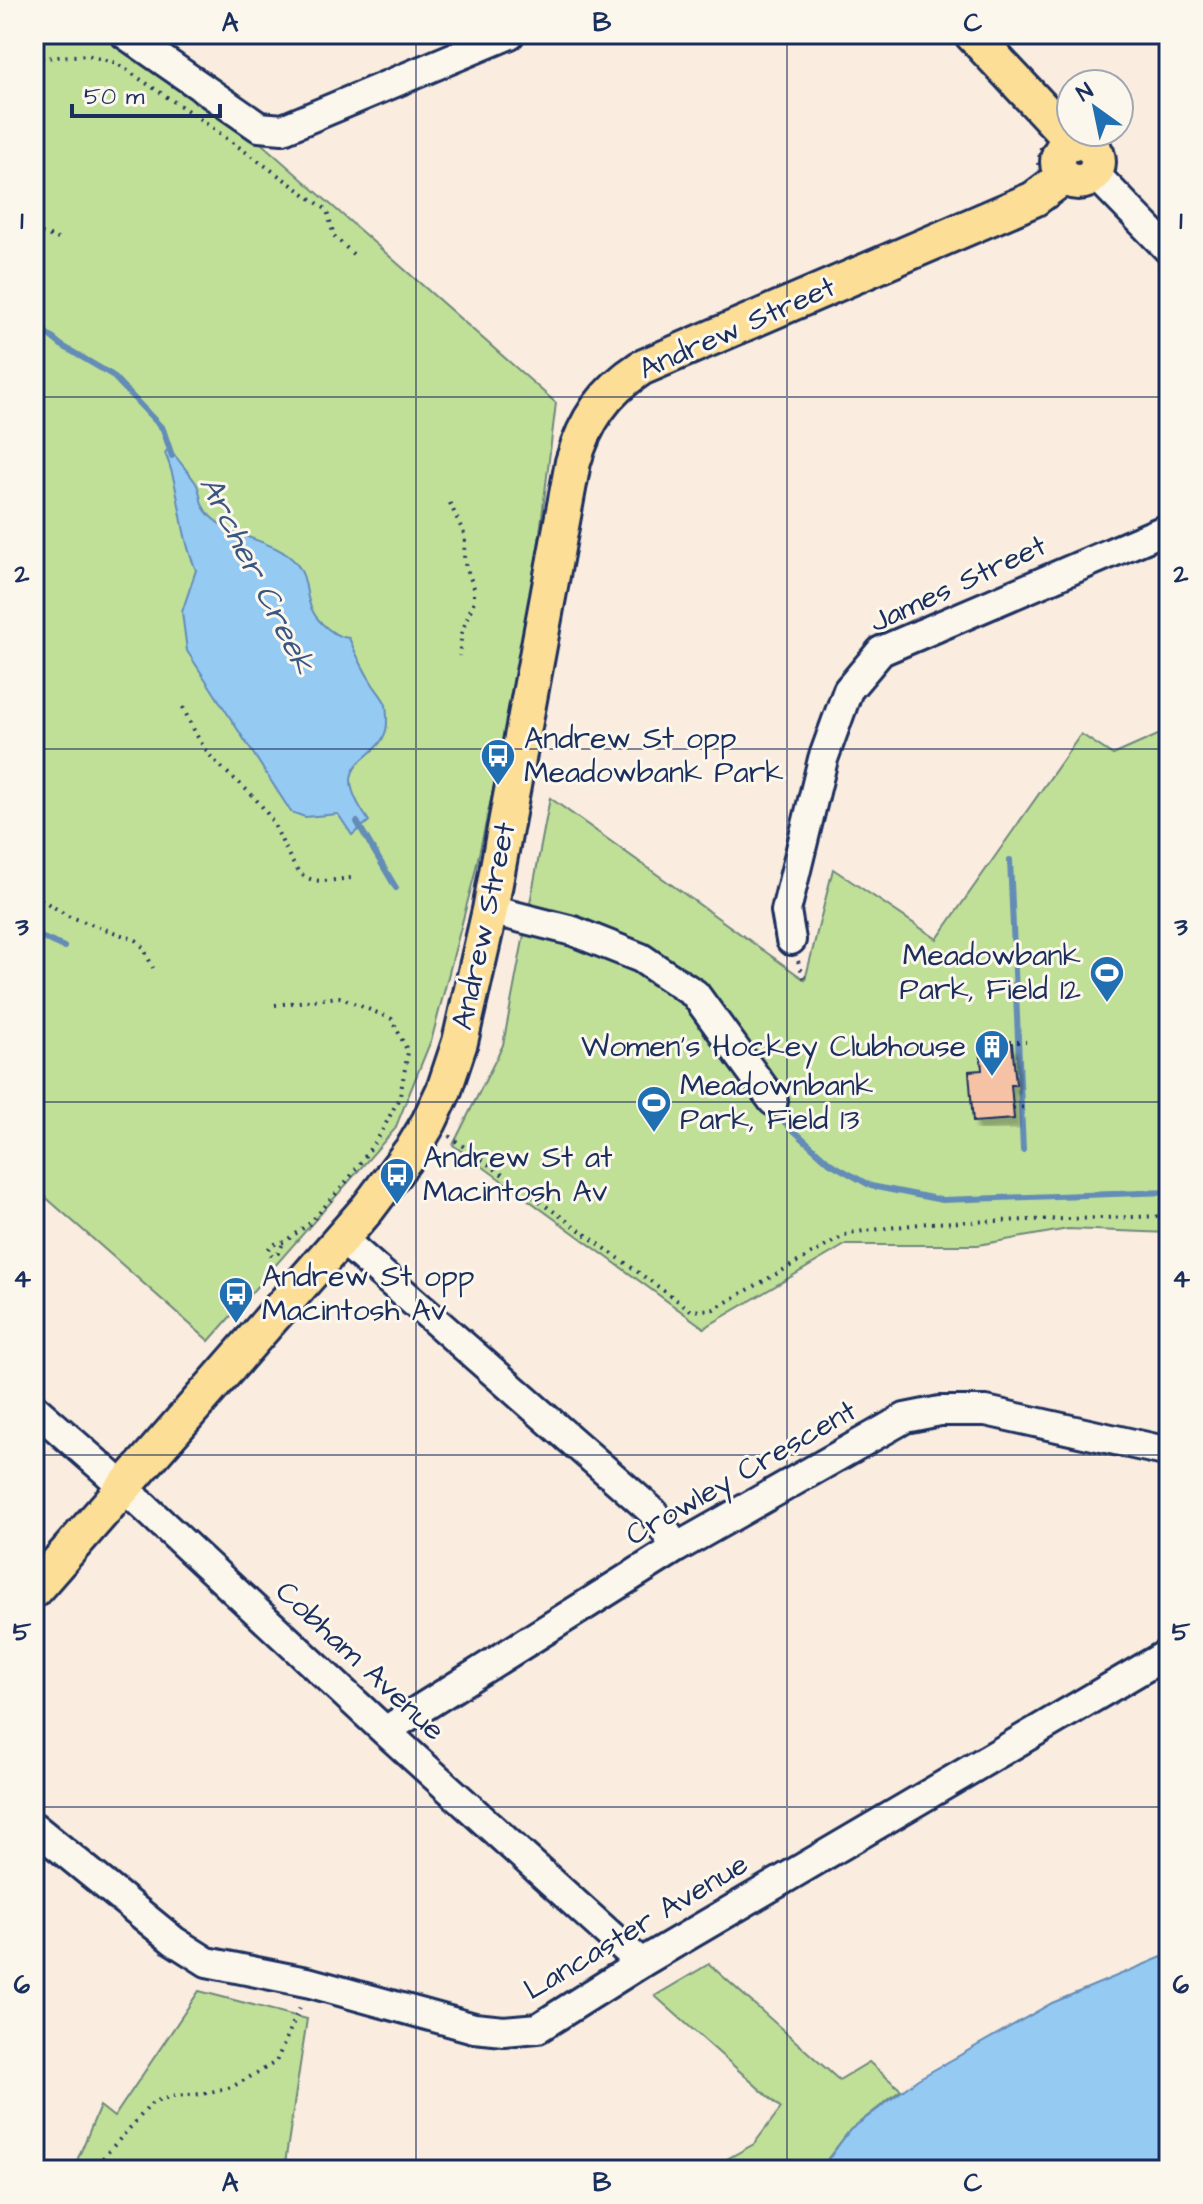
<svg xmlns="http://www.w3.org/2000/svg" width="1203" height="2204" font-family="'Architects Daughter',sans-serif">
  <defs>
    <filter id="shadow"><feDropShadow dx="5" dy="9" stdDeviation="2" flood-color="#0004"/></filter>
  </defs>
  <rect width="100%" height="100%" fill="#faecde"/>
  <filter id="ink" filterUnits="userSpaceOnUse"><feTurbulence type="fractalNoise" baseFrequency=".0125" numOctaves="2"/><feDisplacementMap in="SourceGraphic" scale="16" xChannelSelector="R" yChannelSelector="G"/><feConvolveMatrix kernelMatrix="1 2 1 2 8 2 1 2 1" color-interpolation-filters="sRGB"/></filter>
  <g filter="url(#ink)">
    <path fill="#c0e098" stroke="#6e887b" stroke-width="2" d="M34,34H112L211,99L556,403L528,630L474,877L432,1038L395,1129L209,1341L34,1187Z
      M1169,730V1233L1068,1229L978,1245H845L704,1328L453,1145L503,1045L550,798L805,980L833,869L937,939L1081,734L1113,755Z
      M709,1964L839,2080L869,2062L901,2090L850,2130L819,2170H707L754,2144L781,2108L655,1996Z
      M199,1991L307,2019L284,2170H73L100,2106L114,2117Z"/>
    <path fill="#95caf3" stroke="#648cb7" stroke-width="2" d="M169,448C178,460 188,471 196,483C203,495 197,503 210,516C233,539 275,539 296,563C313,583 299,606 327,628C335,634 339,637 349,638C356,654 363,669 372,683C376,690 384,698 386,705C387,710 387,719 387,724C384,765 321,754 369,821L352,835L338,814L305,817L291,812L187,651L182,612L196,570C179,533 181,490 165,453Z
      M1169,1954V2170H820L850,2130L918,2079L1052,2003Z"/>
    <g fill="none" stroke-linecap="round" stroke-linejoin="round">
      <path stroke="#648cb7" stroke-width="6" d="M34,323L61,345L112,375L163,429L172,456
        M357,822L396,888
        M1010,860L1023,1150
        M34,934L64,947
        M782,1120L830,1163L871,1186L942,1200L1169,1192"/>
    </g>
    <path fill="#f5c2a6" stroke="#1b2f5e" stroke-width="2" filter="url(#shadow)" d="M1012,1043L1016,1085H1011L1014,1119L973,1122L969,1071L982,1070L980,1046Z"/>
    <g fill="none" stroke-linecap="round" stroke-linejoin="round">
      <defs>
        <path id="minor" d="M125,34L259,127L283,129L510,34
          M1094,173L1169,250
          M490,910L573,931L641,958L657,969L695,994L773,1101
          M791,940L786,911L823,759L848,690L881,651L1169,528
          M342,1239L653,1512L676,1548
          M34,1408L108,1473L385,1731L641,1963
          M385,1731L676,1548L905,1418L940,1411H986L1169,1452
          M34,1827L174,1941L207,1962L311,1983L474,2028L504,2031L538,2028L641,1963L1169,1653"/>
        <path id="major" d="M972,34L1062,130L1071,144
          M1058 162a20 20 0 1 1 40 0a20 20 0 1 1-40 0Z
          M34,1590L368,1208L414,1147L429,1122L444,1090L460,1042L490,910L573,462C585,421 604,392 641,368L1034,199L1065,176"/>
      </defs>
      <use href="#minor" stroke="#1b2f5e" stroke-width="34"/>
      <use href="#major" stroke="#1b2f5e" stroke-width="40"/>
      <path stroke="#1b2f5e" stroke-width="4" stroke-dasharray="2 6" stroke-linecap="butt" d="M34,55L43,58L87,55L116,63L197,117L327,210L334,236L354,255
        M1038,165L1041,147
        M34,230L58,239
        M450,503L465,536L464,561L474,588V601L462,632L459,656
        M183,707C193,730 204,752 223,769C241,785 257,797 270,818C280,833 291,868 304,876C318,885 336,879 352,878
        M34,895L68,916L136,940L143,947L153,968
        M798,961L805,980
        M275,1005L339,997L392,1019L408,1052L400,1096L380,1135L348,1180L310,1223L284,1242L271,1245L268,1250L272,1256L278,1253L284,1242
        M1001,1042H1026
        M1013,1108L1029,1107
        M449,1136L692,1311L714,1309L849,1233L928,1223L1169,1216
        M92,2170L153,2102L173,2096L202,2094L232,2087L276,2062L302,2003"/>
      <use href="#minor" stroke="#fbf7ec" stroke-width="28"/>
      <use href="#major" stroke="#fcde96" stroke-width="34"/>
    </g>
  </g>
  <path fill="none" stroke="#1b2f5e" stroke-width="2" stroke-opacity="0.55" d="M416,34V2170M787,34V2170M34,397H1169M34,749H1169M34,1102H1169M34,1455H1169M34,1807H1169"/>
  <defs>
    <symbol id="bus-pin" viewBox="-11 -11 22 30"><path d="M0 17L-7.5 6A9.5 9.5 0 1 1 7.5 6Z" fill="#1f6fb2" stroke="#fbf7ec"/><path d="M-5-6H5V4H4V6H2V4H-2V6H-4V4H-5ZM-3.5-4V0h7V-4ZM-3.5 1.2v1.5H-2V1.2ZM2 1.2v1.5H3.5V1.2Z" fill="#fff"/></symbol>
    <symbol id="stadium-pin" viewBox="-11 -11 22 30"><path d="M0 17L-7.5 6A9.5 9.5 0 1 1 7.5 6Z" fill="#1f6fb2" stroke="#fbf7ec"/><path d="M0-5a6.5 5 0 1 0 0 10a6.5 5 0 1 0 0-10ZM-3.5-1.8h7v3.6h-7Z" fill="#fff"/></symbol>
    <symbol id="building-pin" viewBox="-11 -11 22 30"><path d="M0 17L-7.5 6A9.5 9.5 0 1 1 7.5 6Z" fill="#1f6fb2" stroke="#fbf7ec"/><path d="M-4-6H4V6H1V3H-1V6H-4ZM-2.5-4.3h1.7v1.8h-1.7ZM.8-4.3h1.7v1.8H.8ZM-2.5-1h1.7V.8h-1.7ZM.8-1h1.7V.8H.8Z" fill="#fff"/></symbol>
  </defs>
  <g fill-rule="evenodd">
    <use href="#bus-pin" x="478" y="736" width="40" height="54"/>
    <use href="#stadium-pin" x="1087" y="953" width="40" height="54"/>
    <use href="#building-pin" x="972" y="1027" width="40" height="54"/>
    <use href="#stadium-pin" x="634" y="1083" width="40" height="54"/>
    <use href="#bus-pin" x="377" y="1155" width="40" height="54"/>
    <use href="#bus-pin" x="216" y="1274" width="40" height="54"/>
  </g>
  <g text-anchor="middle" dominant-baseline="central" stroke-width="6" stroke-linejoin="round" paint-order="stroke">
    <g font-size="30" fill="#1b2f5e" stroke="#fbf7ec">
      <text transform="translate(737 328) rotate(-24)">Andrew Street</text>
      <text transform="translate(958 584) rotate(-25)">James Street</text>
      <text transform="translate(484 926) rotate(-78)">Andrew Street</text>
      <text transform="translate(741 1473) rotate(-30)">Crowley Crescent</text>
      <text transform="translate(360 1661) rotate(43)">Cobham Avenue</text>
      <text transform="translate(636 1927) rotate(-31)">Lancaster Avenue</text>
    </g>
    <g font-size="30" fill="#1b2f5e" stroke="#fbf7ec" text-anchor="start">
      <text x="524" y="739">Andrew St opp<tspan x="524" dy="34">Meadowbank Park</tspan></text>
      <text x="1081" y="956" text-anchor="end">Meadowbank<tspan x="1081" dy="34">Park, Field 12</tspan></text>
      <text x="966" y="1047" text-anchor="end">Women's Hockey Clubhouse</text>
      <text x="680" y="1086">Meadownbank<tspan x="680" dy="34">Park, Field 13</tspan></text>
      <text x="423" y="1158">Andrew St at<tspan x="423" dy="34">Macintosh Av</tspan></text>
      <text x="262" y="1277">Andrew St opp<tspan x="262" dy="34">Macintosh Av</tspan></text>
    </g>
    <g font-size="32" font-style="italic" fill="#3a5683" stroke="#fbf7ec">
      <text transform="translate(257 575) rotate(63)">Archer Creek</text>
    </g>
  </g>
  <rect width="1203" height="2204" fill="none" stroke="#fbf7ec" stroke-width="88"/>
  <g transform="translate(1095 108) rotate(327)"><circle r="38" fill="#fbf7ec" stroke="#a1a7b3" stroke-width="2"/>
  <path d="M0-6L14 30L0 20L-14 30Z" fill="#1f6fb2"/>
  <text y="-12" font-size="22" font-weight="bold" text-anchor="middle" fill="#1b2f5e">N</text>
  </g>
  <path d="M72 104v12h148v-12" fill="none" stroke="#1b2f5e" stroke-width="4"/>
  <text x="84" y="104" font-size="24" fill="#1b2f5e" stroke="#fbf7ec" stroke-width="6" paint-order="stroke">50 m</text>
  <rect x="44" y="44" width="1115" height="2116" fill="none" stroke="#1b2f5e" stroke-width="3"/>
  <g font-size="26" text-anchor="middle" font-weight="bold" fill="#1b2f5e">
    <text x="230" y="31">A</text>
    <text x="602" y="31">B</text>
    <text x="973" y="31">C</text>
    <text x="22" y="229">1</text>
    <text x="1181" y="229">1</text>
    <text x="22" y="582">2</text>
    <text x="1181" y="582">2</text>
    <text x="22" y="935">3</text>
    <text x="1181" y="935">3</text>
    <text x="22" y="1287">4</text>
    <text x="1181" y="1287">4</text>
    <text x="22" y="1640">5</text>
    <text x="1181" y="1640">5</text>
    <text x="22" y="1993">6</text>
    <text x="1181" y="1993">6</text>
    <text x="230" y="2191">A</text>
    <text x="602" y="2191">B</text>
    <text x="973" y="2191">C</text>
  </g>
</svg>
